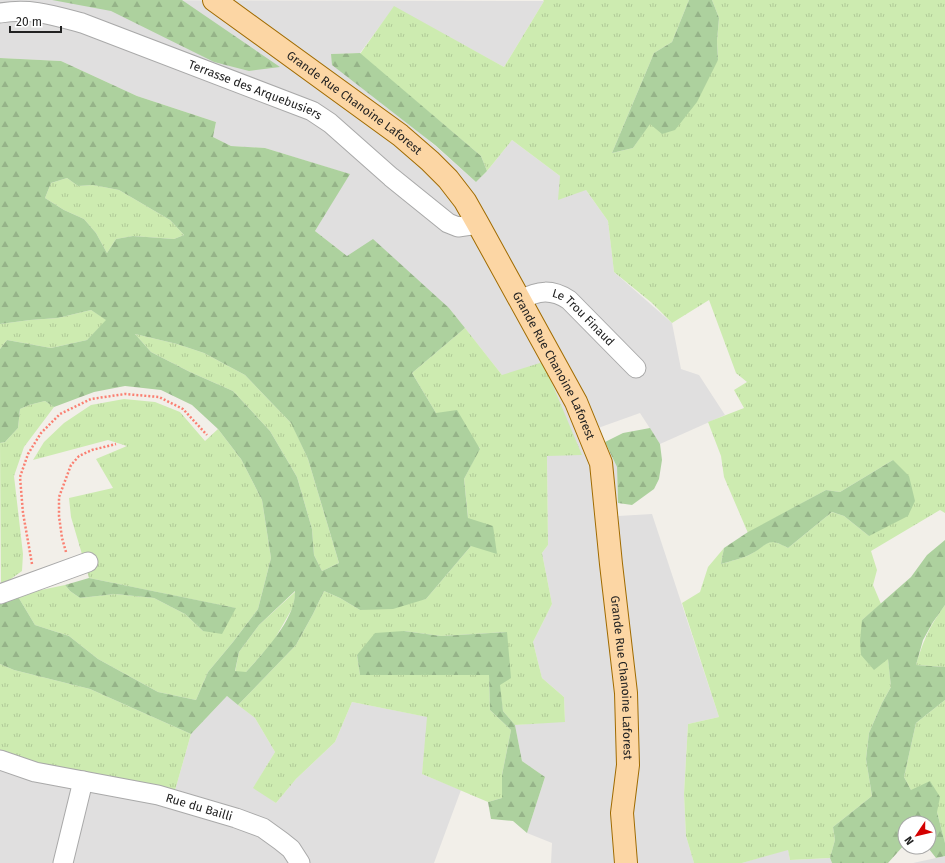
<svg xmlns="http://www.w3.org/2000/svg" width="945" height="863" font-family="'Fira Sans',sans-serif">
  <defs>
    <pattern id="grass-tufts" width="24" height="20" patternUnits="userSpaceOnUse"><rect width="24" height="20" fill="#cdebb0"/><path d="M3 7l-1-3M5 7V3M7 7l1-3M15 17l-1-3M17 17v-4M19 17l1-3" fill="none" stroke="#b0c997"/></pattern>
    <pattern id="forest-firs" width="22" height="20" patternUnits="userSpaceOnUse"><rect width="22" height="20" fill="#add19e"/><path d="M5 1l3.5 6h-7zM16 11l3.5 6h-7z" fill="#95b388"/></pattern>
  </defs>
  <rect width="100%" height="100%" fill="#f2efe9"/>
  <path fill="#e0dfdf" d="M0,0L544,1L504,67L394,7L360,53L331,54L476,182L487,171L512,140L560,176L586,190L608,221L614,272L672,323L681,369L699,375L725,415L660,444L640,413L598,428L617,467L618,516L652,514L719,717L688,724L684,794L686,836L694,863H551L552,843L527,833L545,777L522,761L515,725L565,721L564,697L542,678L533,642L552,604L542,553L548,545L547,455H582L502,375L449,308L347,256L315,231L349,174L265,148L231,146L213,137L216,122L137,96L61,61L0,58Z
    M227,696L255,718L275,752L254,787L276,803L296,779L335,742L352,702L428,717L422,774L461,790L434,863H0V750L16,757L174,794L191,734Z
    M788,849L790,860L830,858L832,863H742Z
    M945,856V863H913L936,858Z"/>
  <path fill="url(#grass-tufts)" d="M543,0H689L672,42L654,53L612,153L633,148L650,123L718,60L717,41L719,18L712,0H945V513L940,510L871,551L877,570L873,585L881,604L862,620L888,658L891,687L882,703L869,733L866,759L872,796L833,827L835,840L830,858L790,860L788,850L742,863H694L686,836L684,794L688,724L719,717L682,603L700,592L708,567L724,548L721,564C730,561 742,559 751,554C768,544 767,536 788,548L832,512L844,516L869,536L893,460L840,492L826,490L748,533L724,477L721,456L708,422L744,408L734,390L747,382L736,373L709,300L672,323L652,303L614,272L608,221L586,190L558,200L560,176L512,140L487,171L481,156L360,54L394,6L504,67L544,1Z
    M67,178L78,186L93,185L119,190L170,220L184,235L174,239L133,236L116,239L107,253L96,233L84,219L64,210L45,198L51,183Z
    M91,310L107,320L87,340L51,348L7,340L0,349V324L30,320L58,318Z
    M465,328L502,375L543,362L582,455L547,456L548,545L542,553L552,604L533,642L542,678L564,697L565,722L515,725L503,711L499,685L507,632L441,636L404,631L357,655L360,675H489L490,710L511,730L502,775V798L488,802L422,774L427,717L352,702L335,742L296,779L276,803L253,788L275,752L255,718L238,705L296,645L313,614L324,591L340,598L360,610L426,599L471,546L464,479L480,448L436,413L412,373Z
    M135,334L177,344L204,353L245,375L292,424L308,459L339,563L322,571L314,555L312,529L297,477L270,431L233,391L190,372L151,352Z
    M124,399L155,402L180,412L205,441L218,429L241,459L262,500L271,558L258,609L233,642L208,672L196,700L158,692L98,659L69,636L35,625L17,595L65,585L70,591L80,598L115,594L154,598L185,614L203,631L235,608L89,578L71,517L69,498L113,488L96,459L127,446L108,440L33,460L44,442L64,423L91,405Z
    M45,401L54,407L24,447L14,476L23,554L22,571L1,586L0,443L5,442L18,428L20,409L29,405Z
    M296,591L293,607L273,642L246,672H235L239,652L259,625Z
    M945,605V667L916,665C924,639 929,627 945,605Z
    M0,664L14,670L90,689L191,734L174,794L53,767L16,757L0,750Z
    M945,700V843L937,812L911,790L904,777L916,723Z"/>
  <path fill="url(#forest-firs)" fill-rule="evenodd" d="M52,0H182L280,67L249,71L214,62L111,11Z
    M689,0H712L719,18L717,41L718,60L697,102L675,130L662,134L650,124L633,148L612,153L654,53L672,42Z
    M360,53L481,156L487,171L476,182L435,145L332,65L331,54Z
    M0,58L61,61L137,96L216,122L213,137L231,146L265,148L350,174L315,231L347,256L373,239L449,308L465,328L412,373L436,413L457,410L480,449L464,479L468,518L493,526L497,554L471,546L426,599L393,609L360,610L340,598L324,591L313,614L296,645L238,705L227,696L191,734L90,689L14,670L0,664V602L17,595L35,625L69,636L98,659L158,692L196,700L208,672L233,642L258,609L271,558L262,500L241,459L218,429L192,405L161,390L125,386L94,392L54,407L45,401L29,405L20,409L18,428L5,442L0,443V349L7,340L51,348L87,340L106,320L91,310L58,318L30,320L0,324ZM67,178L78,186L93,185L119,190L170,220L184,235L174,239L133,236L116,239L107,253L96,233L84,219L64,210L45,198L51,183ZM135,334L177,344L204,353L245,375L291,423L308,459L339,563L322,571L314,555L312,529L297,477L270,431L233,391L190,372L151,352ZM295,591C296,619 264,652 246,672L235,671L239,652L259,625Z
    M650,428L660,444L662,460L659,479L654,489L632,505L618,503L617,467L605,442L623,433Z
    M893,460L909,476L915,501L908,516L869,536L844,516L832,512L788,548C767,536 768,545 751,554C742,559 730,561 721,564L724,548L748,532L826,490L840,492Z
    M945,540V605L933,622L923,640L916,665L945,667V700L916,723L904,777L911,790L930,781L940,797L937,812L945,843V856L936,858L929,849L919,847H929V823H905V844L888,863H832L830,858L835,840L833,827L872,796L866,759L869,733L882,703L891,687L888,659L874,670L861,655L860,641L862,620L911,577L927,555Z
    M89,578L236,608L222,634L203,631L185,614L154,598L115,594L80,598L70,591L65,585Z
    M404,631L441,636L507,632L511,678L500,685L503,711L515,725L522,761L545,777L527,833L513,821L491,819L488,802L502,798V775L511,730L490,710L489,675H360L357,655L375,633Z"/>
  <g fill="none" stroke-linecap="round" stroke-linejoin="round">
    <defs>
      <g id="minor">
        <path id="s1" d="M0,13C31,8 52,15 82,23L312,111L330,123L391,177L448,223L458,227L478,224"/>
        <path id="s2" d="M521,300C538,290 552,289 569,300L636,368"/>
        <path d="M0,594L88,562"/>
        <path id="s3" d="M0,760L35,772L158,795L236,818L263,828L281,841L291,849L300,863"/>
        <path d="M63,863L83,781"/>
      </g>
      <g id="major">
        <path id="s4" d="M214,0L400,135L430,161L448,179L465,201L478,224L576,402L601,463L611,564L626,693L628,765L622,813L626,863"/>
      </g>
    </defs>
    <use href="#minor" stroke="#a9a9a9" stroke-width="21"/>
    <use href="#major" stroke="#a06b00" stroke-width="24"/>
    <path stroke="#fa8072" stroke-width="2.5" stroke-dasharray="2 2" stroke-linecap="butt" d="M66,552L62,538L59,516V497L71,465L79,456L92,450L116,444
      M32,564L23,513L20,477L28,454L41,433L60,414L91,399L125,394L159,397L183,409L207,435"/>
    <use href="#minor" stroke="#fff" stroke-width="19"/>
    <use href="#major" stroke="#fcd6a4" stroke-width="22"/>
  </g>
  <g text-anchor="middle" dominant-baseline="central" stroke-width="3" stroke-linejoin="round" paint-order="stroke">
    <g font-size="12" fill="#222" stroke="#fff">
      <text stroke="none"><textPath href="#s1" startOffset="269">Terrasse des Arquebusiers</textPath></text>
      <text stroke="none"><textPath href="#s4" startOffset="174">Grande Rue Chanoine Laforest</textPath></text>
      <text stroke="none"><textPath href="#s2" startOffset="73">Le Trou Finaud</textPath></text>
      <text stroke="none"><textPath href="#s4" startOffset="510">Grande Rue Chanoine Laforest</textPath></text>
      <text stroke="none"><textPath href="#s4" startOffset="834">Grande Rue Chanoine Laforest</textPath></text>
      <text stroke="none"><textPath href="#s3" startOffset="205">Rue du Bailli</textPath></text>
    </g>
  </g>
  <g transform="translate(917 835) rotate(235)"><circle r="19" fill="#ffffff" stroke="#a7a7a7"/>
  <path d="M0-3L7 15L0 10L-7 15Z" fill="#d40000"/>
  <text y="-6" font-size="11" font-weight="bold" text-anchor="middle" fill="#222222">N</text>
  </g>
  <path d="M10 26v6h51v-6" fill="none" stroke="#222222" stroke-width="2"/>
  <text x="16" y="26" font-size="12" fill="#222222" stroke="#ffffff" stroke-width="3" paint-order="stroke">20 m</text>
</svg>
